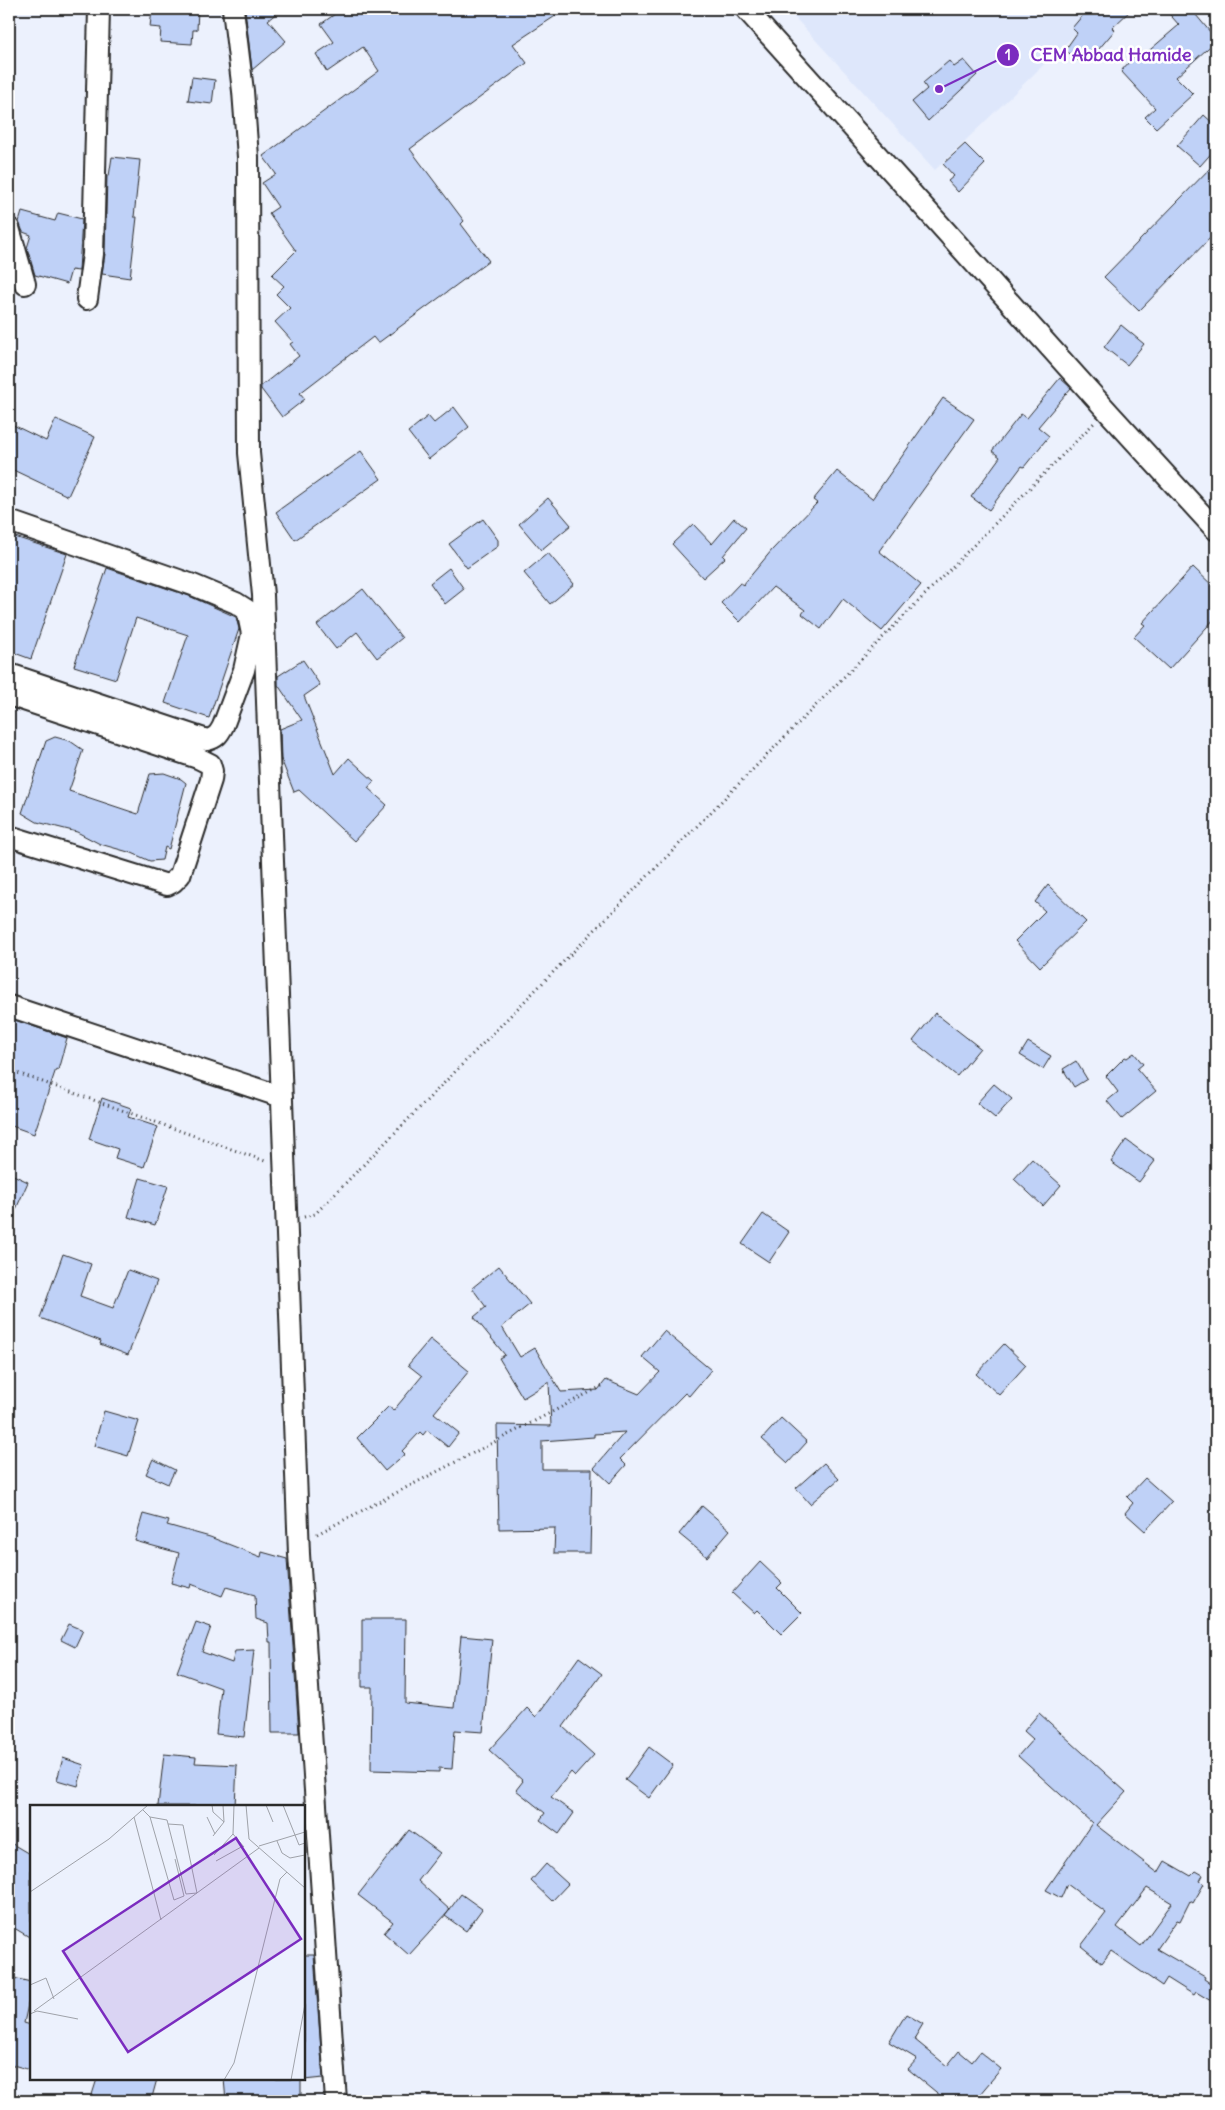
<svg xmlns="http://www.w3.org/2000/svg" width="1225" height="2110" font-family="Delius,sans-serif">
  <rect width="100%" height="100%" fill="#ecf1fd"/>
  <filter id="ink" filterUnits="userSpaceOnUse"><feTurbulence type="fractalNoise" baseFrequency=".02" numOctaves="2"/><feDisplacementMap in="SourceGraphic" scale="10" xChannelSelector="R" yChannelSelector="G"/><feConvolveMatrix kernelMatrix="1 2 1 2 8 2 1 2 1" color-interpolation-filters="sRGB"/></filter>
  <g filter="url(#ink)">
    <path fill="#dee7fb" d="M787,9H1101L935,170Z"/>
    <path fill="#bfd1f7" stroke="#2b2b2b" fill-rule="evenodd" d="M161,9H198L197,30H193L192,44L160,42L161,28L150,27L152,10H161Z
      M245,9H282L268,20L286,41L252,70Z
      M342,9H566L513,44L527,63L410,149L464,221L461,224L489,261L378,343L373,337L300,393L305,399L282,417L261,389V386L299,356L290,344L293,342L275,322L290,308L276,294L284,286L272,275L296,251L269,213L278,207L262,183L276,174L263,156L379,71L363,47L327,72L316,54L334,42L321,24Z
      M1088,9H1132L1112,28L1115,30L1098,50L1094,47L1082,63L1065,50L1077,33L1072,28Z
      M1165,9H1191L1216,39V41L1176,77L1193,94L1156,128L1145,117L1155,108L1121,71L1139,51L1144,55L1179,25Z
      M964,60L977,75L928,121L912,102L927,89L923,83L949,61L954,67Z
      M192,77L215,80L212,104L188,101Z
      M1204,115L1216,126V148L1200,166L1177,146Z
      M965,144L985,164L958,192L948,181L954,176L943,164Z
      M112,157L140,160L134,217H137L130,278L102,274L105,254L107,175L109,176Z
      M1216,162V232L1139,311L1104,277Z
      M22,212L55,221L58,213L82,219L79,271L71,270L67,284L35,275L27,248L31,235L23,232L19,222Z
      M1121,325L1144,344L1127,365L1104,347Z
      M1060,378L1071,388L1038,427L1049,436L1024,467L1022,466L989,510L971,497L1000,457L992,451L1021,414L1027,418Z
      M943,398L974,419L879,551L921,585L882,631L843,599L821,629L802,614L805,610L773,587L740,622L721,603L740,583L743,585L772,550L817,503L813,500L837,471L872,499Z
      M454,407L469,427L429,459L408,432L428,416L434,423Z
      M56,419L95,437L68,496L9,468V423L46,441Z
      M361,451L381,479L295,540L276,512Z
      M548,498L571,525L541,550L519,524Z
      M734,518L746,528L723,556L725,558L703,578L672,544L693,524L712,544Z
      M483,519L498,540V546L467,568L449,544Z
      M9,535L67,554L31,659L9,651Z
      M548,553L574,584L550,604L524,573Z
      M1193,567L1216,589V617L1169,669L1134,637L1145,625L1142,623Z
      M107,568L189,596L236,617L239,629L209,718L165,703L188,635L136,618L116,679L74,666Z
      M449,568L464,589L445,604L430,583Z
      M363,589L402,638L377,658L357,632L336,649L317,625Z
      M303,660L320,685L304,696L335,774L349,758L374,781L368,788L387,805L354,841L299,790L294,792L281,759L280,729L302,720L278,685V676Z
      M55,737L70,741L83,750L69,791L138,814L150,774L164,773L181,779L186,783L169,849L165,847L162,860L150,861L132,853L100,844L77,832L37,822L22,813L46,741Z
      M1048,885L1086,922L1040,967L1015,941L1045,911L1035,902Z
      M935,1013L980,1048L957,1076L913,1041Z
      M9,1018L67,1038L58,1070L56,1069L34,1134L9,1125Z
      M1028,1042L1051,1056L1043,1069L1020,1055Z
      M1134,1053L1143,1064L1137,1069L1156,1091L1122,1119L1107,1101L1118,1092L1106,1076L1125,1057L1127,1058Z
      M1076,1061L1087,1079L1074,1087L1063,1069Z
      M994,1084L1012,1099L995,1118L977,1103Z
      M102,1098L131,1108L128,1117L158,1127L144,1167L115,1158L118,1149L89,1139Z
      M1126,1140L1155,1161L1139,1182L1111,1162Z
      M1032,1159L1061,1185L1043,1206L1014,1179Z
      M9,1173L28,1182L9,1225Z
      M140,1178L168,1186L155,1225L128,1217Z
      M763,1214L789,1232L769,1262L742,1244Z
      M63,1254L91,1264L80,1296L113,1308L128,1270L157,1281L128,1355L100,1344L101,1341L40,1318Z
      M499,1266L530,1304L502,1327L520,1357L535,1348L561,1392L598,1390L606,1380L639,1394L660,1372L642,1357L664,1331L711,1370L689,1396L685,1393L620,1459L626,1465L610,1483L594,1468L625,1432L594,1434V1437L542,1441V1469H592L590,1553H554L555,1528L499,1529L497,1425L551,1426L549,1382L523,1398L499,1358L505,1355L474,1317L486,1307L472,1288Z
      M430,1339L469,1371L434,1413L459,1433L448,1447L427,1430L423,1435L420,1432L402,1451L405,1454L385,1471L357,1438L389,1406L393,1411L422,1376L408,1365Z
      M1004,1344L1026,1365L999,1395L976,1374Z
      M104,1411L139,1421L128,1456L94,1446Z
      M781,1418L807,1442L788,1463L762,1439Z
      M153,1459L175,1470L168,1484L146,1474Z
      M824,1463L839,1479L810,1504L796,1488Z
      M1145,1478L1172,1502L1145,1531L1125,1513L1133,1503L1127,1497Z
      M702,1506L730,1530L707,1557L679,1534Z
      M143,1514L169,1521L167,1525L210,1537L261,1557L262,1552L287,1559L299,1733H272L271,1642H269L268,1623L256,1619L255,1595L226,1587L222,1596L191,1584L190,1588L171,1583L179,1553L135,1541Z
      M760,1562L782,1583L777,1588L802,1613L781,1634L757,1610L754,1613L732,1593Z
      M362,1619H406L405,1703L454,1708L461,1636L492,1639L483,1732L455,1730L452,1769L439,1768V1772L371,1770L372,1687H362Z
      M196,1622L211,1627L202,1652L232,1663L235,1651L254,1650L244,1737L216,1734L221,1688L177,1672Z
      M69,1624L83,1630L75,1647L61,1640Z
      M579,1657L602,1674L563,1727L594,1755L575,1776L571,1772L551,1797L574,1813L559,1834L540,1820L545,1813L516,1790L523,1781L489,1750L527,1708L536,1717Z
      M1039,1713L1126,1792L1096,1825L1158,1873L1165,1861L1191,1876L1196,1871L1203,1875L1200,1881L1204,1884L1193,1903L1190,1901L1180,1921L1177,1920L1157,1949L1205,1977L1204,1979L1216,1987V2004L1196,1992L1194,1995L1167,1978L1162,1986L1111,1951L1102,1963L1081,1946L1106,1913L1067,1884L1061,1898L1046,1890L1092,1823L1018,1756L1033,1739L1024,1731ZM1147,1888L1172,1903L1141,1946L1117,1927Z
      M649,1747L673,1765L649,1798L625,1780Z
      M164,1754L196,1757L195,1763L237,1765L235,1806H158Z
      M63,1758L84,1765L78,1786L57,1780Z
      M409,1830L440,1853L418,1881L450,1910L409,1955L384,1933L393,1922L358,1895Z
      M9,1842L31,1855V1938L9,1925Z
      M546,1864L568,1884L552,1901L531,1881Z
      M461,1894L482,1909L466,1931L445,1916Z
      M304,1955H314L323,2078L304,2080Z
      M9,1977L31,1982V1991L24,2023L31,2025V2070L9,2064Z
      M906,2014L923,2024L914,2039L947,2066L959,2051L972,2062L980,2052L1001,2069L974,2101H947L908,2069L917,2059L889,2042Z
      M97,2079H157L151,2101H90Z
      M224,2079H301V2101H226Z"/>
    <g fill="none" stroke-linecap="round" stroke-linejoin="round">
      <defs>
        <path id="minor" d="M233,9L243,91L248,157L249,453L263,595L299,1554L336,2101
          M746,9L1109,413L1216,530
          M9,228L25,284
          M87,299L93,254L99,9
          M9,521L193,585L236,603L247,610L252,634L244,670L223,726C219,734 216,738 207,740L9,674
          M9,695L198,758L210,764L212,771L211,780L180,875L173,882L167,885L9,836
          M9,1006L282,1097"/>
      </defs>
      <use href="#minor" stroke="#2b2b2b" stroke-width="24"/>
      <path stroke="#2b2b2b" stroke-width="3" stroke-dasharray="1 4" stroke-linecap="butt" d="M9,1070L265,1161
        M304,1217L315,1214L1094,423
        M317,1534L602,1386"/>
      <use href="#minor" stroke="#fff" stroke-width="20"/>
    </g>
  </g>
  <g transform="translate(30 1805)">
    <rect width="275" height="275" fill="#ecf1fd"/>
    <path fill="none" stroke="#9fa2a9" stroke-width="1" d="M182,0L183,7L194,17M204,0L203,29L214,42M216,0L219,34L275,83M236,0L243,17M253,0L269,40L275,38M113,5L120,12L137,15L156,89L167,88L153,20L138,19M104,12L131,115M120,12L144,95L154,91L145,54M177,12L185,29M183,31L194,17L193,0M247,36L252,48L260,53L275,50M229,41L275,27M184,50L203,29M186,56L213,41M0,87L79,34L118,0M0,180L16,173L24,194M4,206L229,43M0,209L7,206L48,214M194,275L204,258L250,74L257,67M261,275L275,199"/>
    <path fill="#7b2cbf" fill-opacity="0.15" stroke="#7b2cbf" stroke-width="2.5" d="M206,33L271,134L98,247L33,146Z"/>
    <rect width="275" height="275" fill="none" stroke="#2b2b2b" stroke-width="2.5"/>
  </g>
  <path fill="none" stroke="#7b2cbf" stroke-width="2" d="M939 89L1008 55"/>
  <g fill="#7b2cbf" stroke="#fff" stroke-width="2">
    <circle cx="939" cy="89" r="5"/>
    <circle cx="1008" cy="55" r="12"/>
  </g>
  <g font-size="15" text-anchor="middle" font-weight="bold" fill="#fff">
    <text x="1008" y="60">1</text>
  </g>
  <g font-size="18" text-anchor="middle" font-weight="bold" fill="#7b2cbf" stroke="#fff" stroke-width="5" stroke-linejoin="round" paint-order="stroke">
    <text x="1111" y="61">CEM Abbad Hamide</text>
  </g>
  <rect width="1225" height="2110" fill="none" stroke="#fff" stroke-width="30"/>
  <rect x="15" y="15" width="1195" height="2080" fill="none" stroke="#2b2b2b" stroke-width="2" filter="url(#ink)"/>
</svg>
